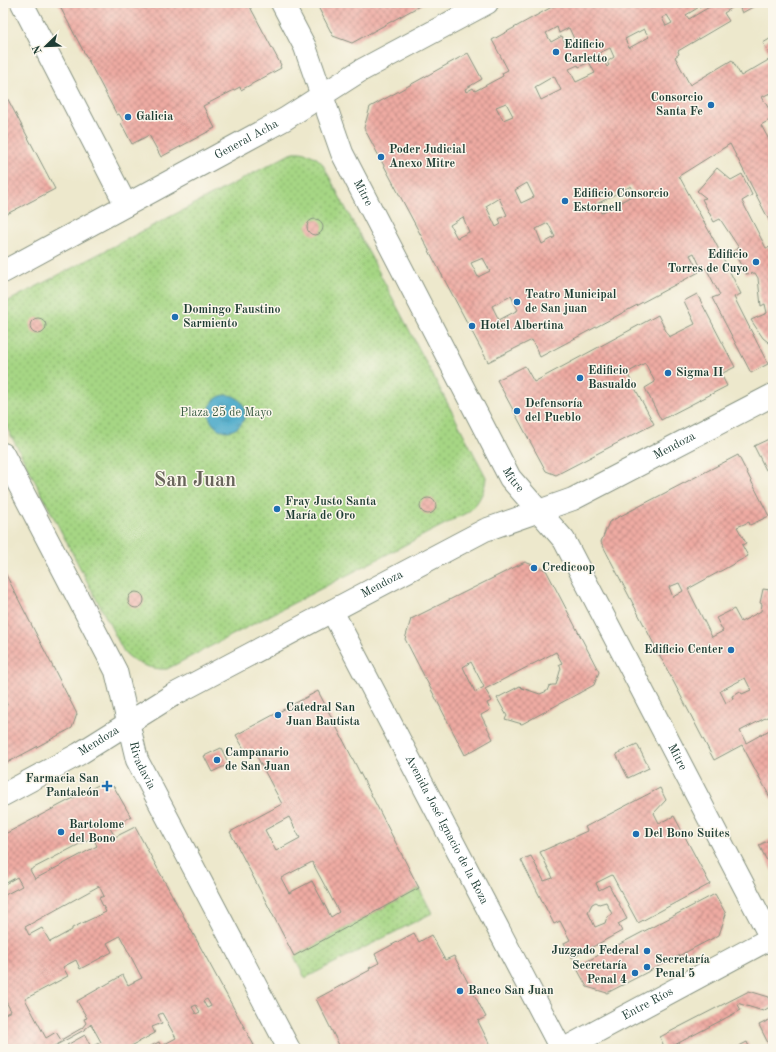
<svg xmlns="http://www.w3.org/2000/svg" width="776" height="1052" font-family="'Old Standard TT',serif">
  <defs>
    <pattern id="park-dots" width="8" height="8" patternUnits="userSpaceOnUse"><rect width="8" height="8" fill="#a6d684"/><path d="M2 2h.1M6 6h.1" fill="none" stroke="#87af6d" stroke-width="1.8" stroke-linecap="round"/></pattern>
    <pattern id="water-ripples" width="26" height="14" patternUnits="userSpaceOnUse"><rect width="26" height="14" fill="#4aa9c9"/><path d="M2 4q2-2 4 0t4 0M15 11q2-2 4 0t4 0" fill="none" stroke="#3d8ba4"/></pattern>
    <pattern id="building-cross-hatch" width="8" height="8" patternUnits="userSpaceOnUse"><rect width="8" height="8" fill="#efaba3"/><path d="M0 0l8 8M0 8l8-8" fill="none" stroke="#c18c86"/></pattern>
  </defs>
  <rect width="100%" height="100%" fill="#fbf7ec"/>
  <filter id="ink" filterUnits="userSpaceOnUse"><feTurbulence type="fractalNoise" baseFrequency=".025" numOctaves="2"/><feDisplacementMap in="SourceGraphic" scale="8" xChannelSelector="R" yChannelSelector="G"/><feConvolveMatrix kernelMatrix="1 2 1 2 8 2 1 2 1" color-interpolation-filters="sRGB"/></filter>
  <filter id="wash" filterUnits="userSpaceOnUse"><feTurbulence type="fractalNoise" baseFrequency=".012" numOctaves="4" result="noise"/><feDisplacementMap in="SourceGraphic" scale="16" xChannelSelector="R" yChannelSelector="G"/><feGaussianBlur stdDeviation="0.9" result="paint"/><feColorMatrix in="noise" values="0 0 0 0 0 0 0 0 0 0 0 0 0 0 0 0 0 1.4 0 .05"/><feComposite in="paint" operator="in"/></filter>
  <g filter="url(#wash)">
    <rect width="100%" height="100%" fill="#ede8cc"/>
    <path fill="url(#park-dots)" stroke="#628a5c" d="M294,152C304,151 315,155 322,163L486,477C485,491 479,503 468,512L167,669C151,670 136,664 124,652L3,420V304Z
      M419,888L432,913L305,978L294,956Z"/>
    <path fill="url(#water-ripples)" stroke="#34737e" d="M209 413a18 18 0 1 1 36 0a18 18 0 1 1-36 0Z"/>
    <g id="blocks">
      <path fill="url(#building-cross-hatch)" fill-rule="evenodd" d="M58,3H248L281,65L280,66L281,68L241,90L240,87L203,106L215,128L161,157L149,135L132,144L121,123L123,121L119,114L117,115Z
        M316,3H425L352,43L333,36Z
        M559,3H706L686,15L689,19L716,3H760L742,13L738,4L724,13L729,21L678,51L679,54L675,57L690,85L732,60L741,76L772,58L763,43L773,37V94L771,95L770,93L762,97L773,116V118L761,125L773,147V228L730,144L679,176L715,242L741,294L734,297L768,364L751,373L712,298L720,295L706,268L702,270L694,253L690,255L699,272L540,357L532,340L488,362L364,128L370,107L468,53L482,79L465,89L466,92L473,88L475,91L503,76L502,73L508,70L492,40ZM667,15L672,23L666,26L662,18ZM557,27L559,33L569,28L575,41L566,45L562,36L551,42L546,33ZM644,29L649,37L629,48L625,39ZM610,48L614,57L607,62L609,65L607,67L599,53ZM589,62L595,73L576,82L569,69L578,65L579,67ZM554,76L561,90L541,100L535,87ZM506,103L513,116L503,120L496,107ZM527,183L534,197L521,203L515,190ZM631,186L635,194L601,213L597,204ZM499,198L507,215L499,219L501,224L496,227L486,206ZM463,217L469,232L457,238L450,225ZM548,223L555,237L542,244L536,229ZM483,258L490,271L478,277L471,263ZM511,296L518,310L499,320L492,306Z
        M3,90L55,189L3,216Z
        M717,168L731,180L742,174L752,195L742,201L766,248L773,247V349L772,345L763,338L751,320L767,313L765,304L761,306L758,278L755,273L746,274L733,251L739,248L720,219L714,222L702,199L706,198L697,191Z
        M307 227a8 8 0 1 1 16 0a8 8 0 1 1-16 0Z
        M697,294L735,367L721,374L727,386L661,420L645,388L655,382L645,363L627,373L654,424L556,475L546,471L497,380L525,366L534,382L658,315L669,337L695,324L684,301Z
        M30 326a8 8 0 1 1 16 0a8 8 0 1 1-16 0Z
        M773,437V472H772L766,470L754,446Z
        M738,455L769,516L750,525L749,522L737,527L746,543L742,545L748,556L688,589L712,637L723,631L716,618L734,609L741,622L761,611L762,604L760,603L763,589L770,590L773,596V664L769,666L773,674V714L740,731L746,743L773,728V798L771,799L742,745L714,760L601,542L609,522ZM679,583L683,591L673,597L669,587ZM745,678L751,690L742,694L740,691L732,696L733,699L726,703L720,691Z
        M420 506a8 8 0 1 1 16 0a8 8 0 1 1-16 0Z
        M525,562L546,570L599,672L594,685L522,724L505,719L507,716L497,698L520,686L522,688L540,694L547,691L549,686L552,685H556L561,668L559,665L562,663L556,652L485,689L492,701L487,703L490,710L481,715L493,739L465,755L405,639L411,619ZM471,662L484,687L475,692L463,667Z
        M3,569L77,714L72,728L3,765V707L7,705L3,697Z
        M128 600a8 8 0 1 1 16 0a8 8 0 1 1-16 0Z
        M318,691L419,888L294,956L230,832L282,804L255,753L248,756L236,735ZM289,817L300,838L276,851L265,830ZM312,862L339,912L331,917L312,881L289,893L281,878Z
        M637,744L649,768L628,778L616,754Z
        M221,748L229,764L212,772L204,756Z
        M102,783L114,787L131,817L110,828L115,837L135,827L256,1049H145L159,1042L161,1046L176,1038L162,1013L158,1015L162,1023L152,1027L155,1033L126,1049H68L67,1045L85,1035L91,1047L101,1042L91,1024L84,1030L49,1049H3V1015L11,1011L3,996V896L22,886L17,877L3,885V835ZM93,837L97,846L35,879L30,870ZM99,886L104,896L99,898L106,912L72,928V930L50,942L42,928L29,935L25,927ZM120,936L142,978L128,985L123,975L77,1001L87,1018L84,1019L86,1023L82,1028L61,1040L56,1032L46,1038L25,999L68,976L63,967L76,960L80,969L112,952L107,943ZM207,999L211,1006L207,1008L203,1001ZM196,1005L200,1012L196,1014L192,1007Z
        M660,788L666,800L654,813L659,823L674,816L710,884L638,923L612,875L596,883L599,890L609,885L627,919L618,924L622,931L572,958L564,943L570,940L560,921L554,924L521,860L531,856L544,881L553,878L540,852L587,831L585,827ZM596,902L599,904L606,902L612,914L607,917L605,923L595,927L588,912L592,904Z
        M773,838V873L759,845Z
        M715,894L726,914L719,935L607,993L587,987L576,967Z
        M414,933L419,942L431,935L445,960L454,956L486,1017L478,1021L491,1047L486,1049H341L316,999L370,970L369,968L379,963L375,954Z
        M749,991L769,997L773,1005L763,1011L737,1003L741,1010L667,1049H665L660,1037Z
        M773,1018V1049H771L759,1025Z
        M747,1042L750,1049H733Z"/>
    </g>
  </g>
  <g filter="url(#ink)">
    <use href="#blocks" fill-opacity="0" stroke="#869280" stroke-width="1"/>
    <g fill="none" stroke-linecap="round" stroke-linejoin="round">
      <defs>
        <g id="minor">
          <path d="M22,3L126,205"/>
          <path id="s1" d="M282,3L305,47L342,153L510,478L564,540L773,942"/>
          <path id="s2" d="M3,272L285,119L360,71L487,3"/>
          <path id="s3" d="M3,454L116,671L137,760L289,1049"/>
          <path id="s4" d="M332,611L561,1049"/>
          <path id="s5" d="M3,795L79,754L173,695L485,530L573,499L773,395"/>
          <path id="s6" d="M564,1049L773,937"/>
        </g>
      </defs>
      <use href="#minor" stroke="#869280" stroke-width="24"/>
      <use href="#minor" stroke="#fff" stroke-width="22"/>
    </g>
  </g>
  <g fill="#1f6fb2" stroke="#fbf7ec" stroke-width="1.5">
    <circle cx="556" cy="52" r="4"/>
    <circle cx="711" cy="105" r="4"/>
    <circle cx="128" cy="117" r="4"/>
    <circle cx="381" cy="157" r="4"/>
    <circle cx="565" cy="201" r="4"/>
    <circle cx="756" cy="262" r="4"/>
    <circle cx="517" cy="302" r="4"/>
    <circle cx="175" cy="317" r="4"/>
    <circle cx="472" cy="326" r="4"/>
    <circle cx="668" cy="373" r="4"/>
    <circle cx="580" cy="378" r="4"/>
    <circle cx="517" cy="411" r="4"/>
    <circle cx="277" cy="509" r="4"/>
    <circle cx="534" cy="568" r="4"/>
    <circle cx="731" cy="650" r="4"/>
    <circle cx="278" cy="715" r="4"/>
    <circle cx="217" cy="760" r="4"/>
    <path d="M105 780h4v4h4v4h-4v4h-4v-4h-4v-4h4z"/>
    <circle cx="61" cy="832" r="4"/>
    <circle cx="636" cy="834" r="4"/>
    <circle cx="647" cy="951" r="4"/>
    <circle cx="647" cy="967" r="4"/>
    <circle cx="635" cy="973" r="4"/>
    <circle cx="460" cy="991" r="4"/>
  </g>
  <g text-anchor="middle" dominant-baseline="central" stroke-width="3" stroke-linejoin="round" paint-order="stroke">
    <g font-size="12" font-weight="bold" fill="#1f3d34" stroke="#fbf7ec" text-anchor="start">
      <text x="564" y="45">Edificio<tspan x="564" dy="14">Carletto</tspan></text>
      <text x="703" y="98" text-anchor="end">Consorcio<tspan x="703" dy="14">Santa Fe</tspan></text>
      <text x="136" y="117">Galicia</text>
      <text x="389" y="150">Poder Judicial<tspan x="389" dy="14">Anexo Mitre</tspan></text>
      <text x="573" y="194">Edificio Consorcio<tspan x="573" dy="14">Estornell</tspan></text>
      <text x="748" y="255" text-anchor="end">Edificio<tspan x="748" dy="14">Torres de Cuyo</tspan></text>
      <text x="525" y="295">Teatro Municipal<tspan x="525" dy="14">de San juan</tspan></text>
      <text x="183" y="310">Domingo Faustino<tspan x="183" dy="14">Sarmiento</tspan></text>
      <text x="480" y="326">Hotel Albertina</text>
      <text x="588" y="371">Edificio<tspan x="588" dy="14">Basualdo</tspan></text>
      <text x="676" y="373">Sigma II</text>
      <text x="525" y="404">Defensoría<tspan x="525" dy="14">del Pueblo</tspan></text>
      <text x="285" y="502">Fray Justo Santa<tspan x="285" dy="14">María de Oro</tspan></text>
      <text x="542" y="568">Credicoop</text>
      <text x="723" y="650" text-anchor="end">Edificio Center</text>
      <text x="286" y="708">Catedral San<tspan x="286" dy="14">Juan Bautista</tspan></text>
      <text x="225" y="753">Campanario<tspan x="225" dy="14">de San Juan</tspan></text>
      <text x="99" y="779" text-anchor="end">Farmacia San<tspan x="99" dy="14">Pantaleón</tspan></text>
      <text x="69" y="825">Bartolome<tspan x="69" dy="14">del Bono</tspan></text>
      <text x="644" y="834">Del Bono Suites</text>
      <text x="639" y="951" text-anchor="end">Juzgado Federal</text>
      <text x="655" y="960">Secretaría<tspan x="655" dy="14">Penal 5</tspan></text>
      <text x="627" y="966" text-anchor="end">Secretaría<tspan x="627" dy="14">Penal 4</tspan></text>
      <text x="468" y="991">Banco San Juan</text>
    </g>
    <g font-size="12" fill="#1f3d34" stroke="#fbf7ec">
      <text stroke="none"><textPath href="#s2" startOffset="277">General Acha</textPath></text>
      <text stroke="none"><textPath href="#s1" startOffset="207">Mitre</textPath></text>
      <text stroke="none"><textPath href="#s5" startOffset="758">Mendoza</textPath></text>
      <text stroke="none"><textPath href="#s1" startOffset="531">Mitre</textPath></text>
      <text stroke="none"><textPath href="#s5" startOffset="434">Mendoza</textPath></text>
      <text stroke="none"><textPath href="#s5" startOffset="110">Mendoza</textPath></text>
      <text stroke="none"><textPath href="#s1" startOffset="855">Mitre</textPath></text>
      <text stroke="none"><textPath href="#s3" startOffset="343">Rivadavia</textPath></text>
      <text stroke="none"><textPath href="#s4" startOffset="247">Avenida José Ignacio de la Roza</textPath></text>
      <text stroke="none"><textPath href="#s6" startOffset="95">Entre Ríos</textPath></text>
    </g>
    <g font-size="12" fill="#3a5c44" stroke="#fbf7ec">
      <text x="226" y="413">Plaza 25 de Mayo</text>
    </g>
    <g font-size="20" font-weight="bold" fill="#68645b" stroke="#fbf7ec">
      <text x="195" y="481">San Juan</text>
    </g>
  </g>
  <rect width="776" height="1052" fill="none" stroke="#fbf7ec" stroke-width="16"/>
  <g transform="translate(46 46) rotate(247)" stroke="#fbf7ec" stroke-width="3" paint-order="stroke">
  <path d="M0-3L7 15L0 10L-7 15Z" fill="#1f3d34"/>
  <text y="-6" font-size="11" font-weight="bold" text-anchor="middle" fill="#1f3d34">N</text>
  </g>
</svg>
